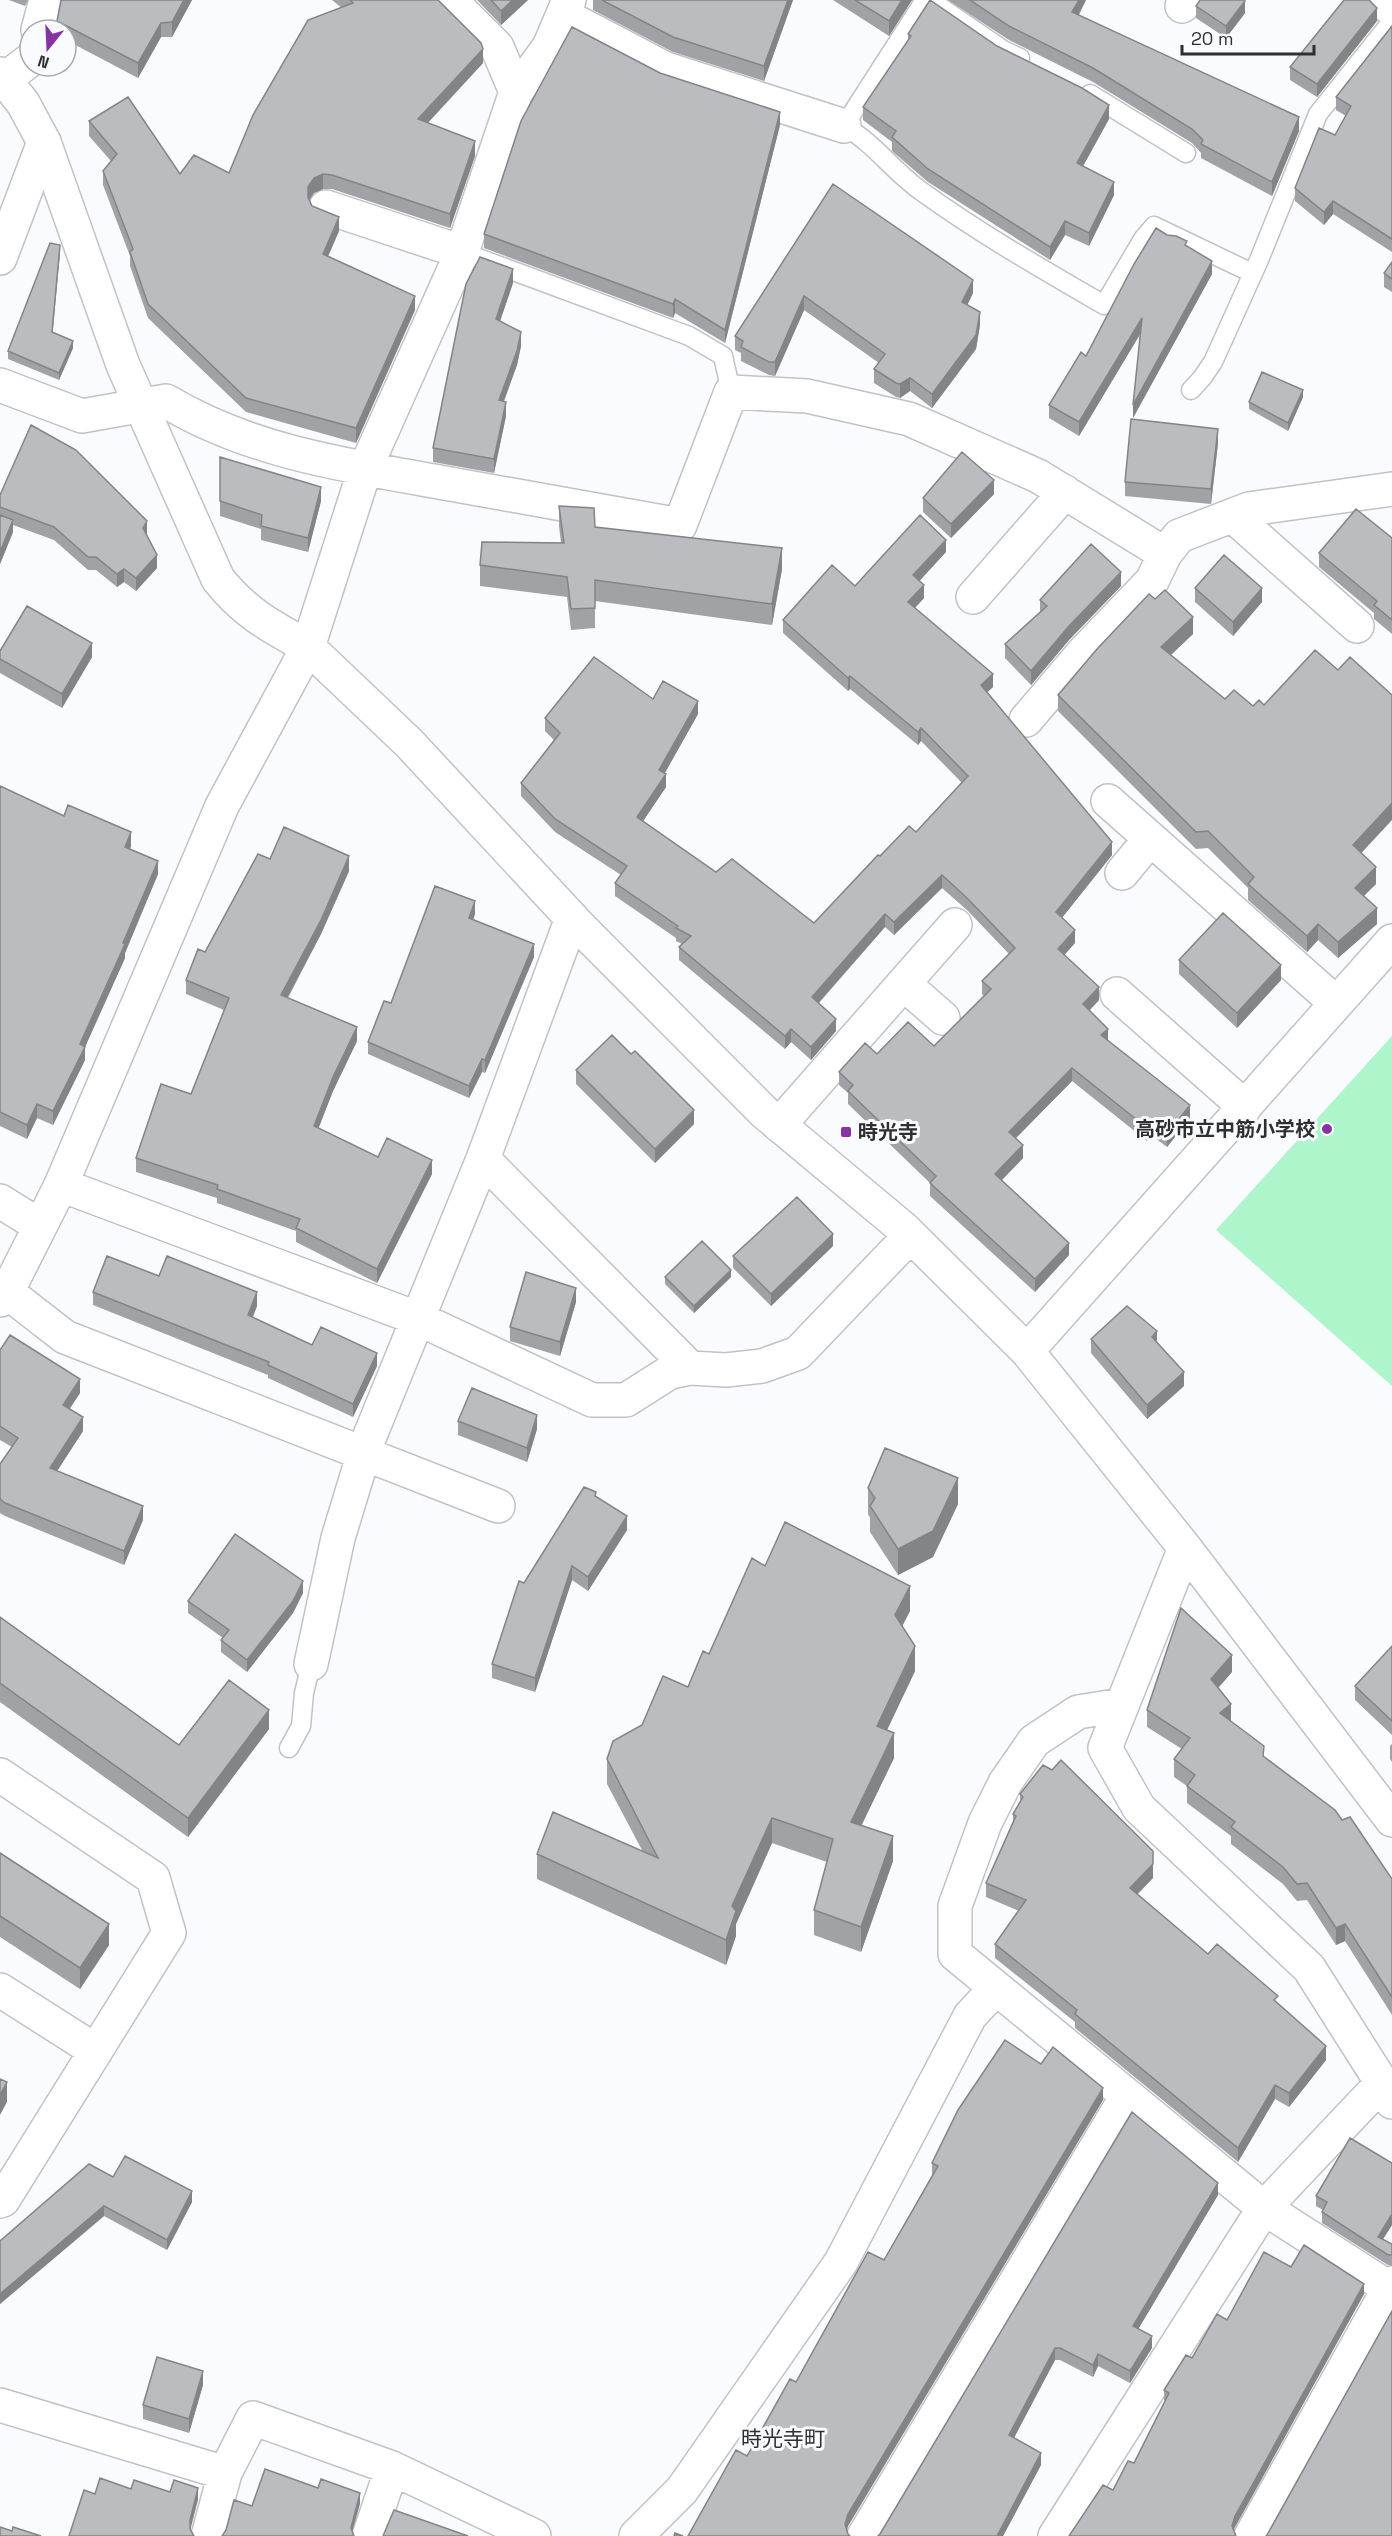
<svg xmlns="http://www.w3.org/2000/svg" width="1392" height="2536" font-family="'Space Grotesk','Noto Sans JP',sans-serif">
  <rect width="100%" height="100%" fill="#fafbfe"/>
  <path fill="#aff5cc" d="M1392,1036V1386L1216,1230Z"/>
  <g fill="none" stroke-linecap="round" stroke-linejoin="round">
    <defs>
      <path id="lane" d="M925,0L844,126C874,143 893,171 921,191C979,233 1042,269 1104,305L1143,239L1154,226L1252,273
        M930,0L1003,50L1020,58
        M1090,94L1186,153
        M462,252L689,336L723,356L731,392
        M1191,390L1202,378L1213,362L1259,260L1318,114L1392,21
        M289,1748L301,1726L304,1693L311,1664"/>
      <path id="street" d="M450,0L497,47L516,92
        M1380,0L1392,9
        M1182,6L1185,0
        M563,15L666,69L844,126
        M38,30L46,0
        M5,79L30,60
        M326,207L462,252
        M0,258L44,142
        M0,385L82,416L166,401C249,451 344,465 439,482C519,496 600,511 680,525L731,392L807,396L909,419L1038,476L1165,554
        M1233,516L1357,626
        M973,597L1065,492
        M308,647L409,743L580,927L765,1113L904,1229L1027,1351L1185,1548L1392,1820
        M1026,720L1083,653L1152,581L1165,554L1179,536L1249,509L1392,489
        M1108,801L1336,1003
        M1122,873L1150,839
        M904,984L943,1018
        M1117,994L1245,1107
        M779,1125L955,925
        M483,1159L690,1368
        M61,1185L419,1319L592,1400H626L670,1372L690,1368L726,1370L762,1366L798,1353L910,1236
        M0,1201L40,1226
        M7,1292L65,1337L498,1506
        M0,1300L7,1292L61,1185L222,806L308,647L365,469L462,252L516,92L549,47L569,0
        M1027,1351L1392,941
        M1185,1548L1105,1748L1139,1808L1309,1968L1382,2083L1392,2102
        M311,1664L338,1538L367,1443L483,1159L572,918
        M1122,1705L1078,1712L1034,1741L1005,1783L985,1823L955,1906V1954L1264,2208L1389,2288
        M0,1775L153,1878L169,1933L3,2200L0,2201
        M0,1990L96,2051
        M0,2405L225,2473
        M208,2536L225,2473L253,2418L392,2468L534,2536
        M369,2536L392,2468
        M636,2536L682,2490L841,2262L970,2016L996,1988
        M864,2536L1127,2096
        M1055,2536L1264,2208L1382,2083
        M1251,2536L1392,2283"/>
      <path id="secondary" d="M0,74L23,103L44,142L123,365L218,579C245,613 270,626 308,647"/>
    </defs>
    <use href="#lane" stroke="#c1c2c6" stroke-width="21"/>
    <use href="#street" stroke="#c1c2c6" stroke-width="36"/>
    <use href="#secondary" stroke="#c1c2c6" stroke-width="36"/>
    <use href="#lane" stroke="#fff" stroke-width="18"/>
    <use href="#street" stroke="#fff" stroke-width="33"/>
    <use href="#secondary" stroke="#fff" stroke-width="33"/>
  </g>
  <path fill="#a1a2a5" d="M9,0H28L25,6Z
    M192,0L172,37H161L138,78L66,40V30H57V21Z
    M332,0H438L483,63L428,123L475,156L450,228L332,189H323L314,193L309,200L312,206L339,231L328,256L415,310L356,443L246,412L148,318L130,266V256L103,185V171L111,161L89,136V121L180,174L229,173L342,8Z
    M477,0H528L501,25Z
    M593,0H793L764,81L673,52L593,10Z
    M833,0H912L889,36Z
    M948,0H1086L1079,15L1299,131L1272,196L1201,158V153L1192,143L1093,82L1009,40Z
    M1196,6L1245,13L1226,38L1196,18Z
    M1377,21L1317,97L1290,80V67Z
    M1392,26V252L1333,214L1324,225L1295,201V188L1335,135L1346,116L1336,110V97Z
    M908,34L997,46L1109,119L1083,166L1114,195L1089,246L1065,235L1050,260L928,182L892,151V142L863,120V107L908,40Z
    M660,73L780,125L725,343L675,313L673,318L484,248V234Z
    M833,184L973,293L967,305L980,325L976,349L932,408L910,391L900,398L896,397L874,383V369L879,363L804,310L775,376L769,375L741,361V353L735,350V336Z
    M1187,247L1212,274L1133,418L1140,334L1079,436L1049,418V405L1086,356Z
    M60,252L52,333L73,348L59,380L8,359V351Z
    M1392,262V292L1384,287V273Z
    M513,283L500,321L521,346L517,365L503,402L506,416L494,473L433,462V448Z
    M1303,397L1288,431L1249,409V402Z
    M1218,443L1211,504L1125,496V482Z
    M220,457L321,501L308,552L261,540V529L220,516Z
    M994,494L951,538L923,512V498Z
    M0,495L147,533L146,534L157,568L136,591L124,582L117,587L96,570H88L54,540L13,525V532L0,564Z
    M559,506L595,527L782,569L772,625L595,601V628L571,630L567,597L480,586V565L561,543L559,526Z
    M1392,538V634L1374,619V613L1319,567V553Z
    M946,552L919,581L924,598L915,608L993,687L987,692L1112,855L1062,918L1075,943L1064,955L1099,1000L1089,1011L1108,1041L1190,1118L1167,1147L1151,1135L1147,1141L1072,1081L1016,1138L1023,1158L1002,1180L1069,1255L1035,1292L930,1196V1183L848,1104V1093L839,1085V1072L877,1054L934,1046L984,996L982,994V981L1009,954L968,911L942,888L894,935L885,927L819,1003L836,1031L811,1060L791,1042L785,1049L679,960V947L682,944L676,941V938L615,896V883L621,875L555,832L521,796V783L554,740L545,731V718L653,699L698,714L665,773L666,787L643,821L716,872L814,923L880,856L916,832L962,783L921,741L918,745L850,689L848,691L783,633V620L855,586Z
    M1121,586L1069,640L1031,685L1005,658V644L1040,612V600Z
    M1195,588L1262,602L1233,636L1195,602Z
    M1155,599L1193,634L1171,655L1361,853L1376,884L1363,896L1377,924L1338,958L1318,940L1307,952L1248,900V888L1208,848L1196,849L1058,711V695Z
    M0,651L92,657L62,708L0,673Z
    M0,786L131,846L130,849L158,874L125,953V958L85,1047V1060L53,1125L37,1118L27,1139L0,1126Z
    M270,859L349,871L321,934L288,998L357,1041L333,1091L318,1128L378,1157L432,1174L377,1283L296,1242V1231L217,1203V1198L136,1172V1158L191,1094L224,1010L186,994V980Z
    M475,914L473,920L534,957L485,1073L482,1072L469,1098L368,1054V1042L391,1003Z
    M1179,960L1281,980L1237,1028L1179,974Z
    M576,1070L694,1124L655,1163L576,1084Z
    M833,1246L771,1306L733,1268V1256Z
    M159,1276L257,1306L253,1317L312,1345L377,1366L353,1417L268,1378V1375L93,1305V1292Z
    M665,1277H731L694,1313L665,1284Z
    M576,1302L560,1356L510,1341V1327Z
    M1091,1339L1157,1343L1184,1386L1147,1419L1091,1353Z
    M0,1350L80,1393L69,1409L83,1431L57,1471L143,1520L124,1565L5,1516L0,1513V1464L12,1447L0,1440Z
    M458,1421L537,1429L527,1462L458,1435Z
    M868,1488L958,1504L933,1557L898,1575L870,1532V1518L868,1514Z
    M596,1496L627,1530L588,1591L572,1580L535,1692L492,1678V1664L524,1583Z
    M765,1566L910,1611L902,1626L915,1671L887,1730L894,1758L861,1826L893,1861L861,1952L814,1935V1910L827,1862L772,1843L736,1924V1936L726,1965L537,1879V1854L642,1850L607,1784V1759L642,1725L688,1687Z
    M303,1593L293,1613L247,1672L221,1652V1640L223,1638L188,1613V1601Z
    M0,1617L179,1745L269,1729L188,1837L0,1702Z
    M1392,1646V1735L1355,1700V1686Z
    M1232,1672L1218,1688L1230,1721L1264,1757L1342,1820L1392,1879V2015L1345,1941L1336,1945L1307,1900L1297,1901L1283,1884L1231,1844V1836L1187,1803V1786L1174,1777V1759L1182,1749L1147,1727V1710Z
    M1392,1744V1762L1390,1759V1746Z
    M1020,1794L1153,1878L1138,1894L1208,1954L1278,2003L1326,2060L1289,2107L1275,2099L1238,2162L1075,2028V2022L995,1958V1944L1019,1911L986,1897V1883L1013,1821V1814L1020,1804Z
    M0,1853L109,1945L80,1989L0,1937Z
    M1041,2064L1103,2100L848,2526L847,2530L848,2534L747,2456L796,2382L884,2260L932,2175V2163Z
    M1132,2112L1218,2195L1138,2329L1152,2348L1130,2383L1098,2366L1093,2377L1060,2360H1055L1014,2438L1041,2465L1003,2536H878L880,2534Z
    M1392,2163V2225L1383,2239L1392,2244V2266L1388,2265L1322,2223V2212L1323,2210L1316,2206V2196Z
    M113,2177L192,2202L167,2250L104,2216L0,2304V2241Z
    M1291,2267L1364,2294L1235,2527L1113,2490L1134,2463L1165,2401L1164,2400V2390L1227,2320Z
    M203,2385L189,2433L143,2419V2405Z"/>
  <path fill="#838486" d="M184,0H192L172,37V22Z
    M513,0H528L501,25V11Z
    M788,0H793L764,81V66Z
    M902,0H912L889,36V21Z
    M1079,0H1086L1072,26V12Z
    M1245,1V13L1226,38V26Z
    M1377,8V21L1317,97V84Z
    M161,23V37L138,78V63Z
    M483,49V63L418,133V119Z
    M1109,105V119L1077,177V163Z
    M780,112V125L725,343V330Z
    M1299,117V131L1272,196V182Z
    M475,141V156L450,228V214Z
    M323,174V189L314,193L308,202V187L314,178Z
    M1114,182V195L1089,246V233Z
    M1333,201V214L1324,225V212Z
    M339,217V231L323,268V254Z
    M1065,221V235L1050,260V247Z
    M60,245V252L52,340V332Z
    M1212,261V274L1133,418V405Z
    M513,269V283L496,333V319Z
    M973,280V293L962,316V302Z
    M415,296V310L356,443V428Z
    M804,296V310L775,376V362Z
    M675,299V313L673,318V304Z
    M980,312V325L976,349L932,408V394Z
    M1142,318V331L1079,436V422Z
    M521,332V346L517,365L499,415V400Z
    M73,341V348L59,380V373Z
    M910,378V391L900,398V384Z
    M1303,390V397L1288,431V423Z
    M506,402V416L494,473V459Z
    M1218,429V443L1211,504V489Z
    M994,480V494L951,538V524Z
    M321,487V501L308,552V538Z
    M13,520V532L0,564V552Z
    M147,521V533L143,540V528Z
    M946,540V552L913,588V575Z
    M782,548V569L772,625V604Z
    M157,555V568L136,591V578Z
    M124,569V582L117,587V574Z
    M1121,572V586L1069,640L1031,685V671L1069,626Z
    M924,585V598L908,615V602Z
    M1262,588V602L1233,636V622Z
    M1193,617V634L1161,664V647Z
    M92,643V657L62,708V694Z
    M993,674V687L981,698V685Z
    M850,676V689L848,691V678Z
    M698,701V714L659,783V770Z
    M921,728V741L918,745V732Z
    M666,774V787L637,830V817Z
    M1392,803V820L1353,862V845Z
    M131,832V846L125,861V847Z
    M1112,842V855L1056,925V912Z
    M349,856V871L321,934L281,1009V995Z
    M158,861V874L125,953V958L85,1047V1060L53,1125V1111L80,1044Z
    M1376,867V884L1355,905V888Z
    M942,875V888L894,935V922Z
    M475,901V914L469,931V918Z
    M1377,908V924L1338,958V942Z
    M885,914V927L812,1010V997Z
    M1318,924V940L1307,952V936Z
    M1075,930V943L1058,962V949Z
    M534,944V957L485,1073V1060Z
    M1281,965V980L1237,1028V1013Z
    M1099,987V1000L1083,1017V1004Z
    M836,1019V1031L811,1060V1047Z
    M357,1027V1041L333,1091L314,1140V1126L333,1077Z
    M791,1029V1042L785,1049V1036Z
    M1108,1029V1041L1101,1035Z
    M482,1059V1072L469,1098V1086Z
    M1072,1068V1081L1009,1145V1132Z
    M37,1104V1118L27,1139V1125Z
    M1190,1105V1118L1167,1147V1134Z
    M694,1110V1124L655,1163V1149Z
    M1151,1122V1135L1147,1141V1128Z
    M1023,1145V1158L995,1187V1174Z
    M432,1160V1174L377,1283V1269Z
    M833,1234V1246L771,1306V1294Z
    M1069,1243V1255L1035,1292V1279Z
    M731,1270V1277L694,1313V1306Z
    M576,1288V1302L560,1356V1342Z
    M257,1292V1306L248,1328V1315Z
    M1157,1331V1346L1152,1337Z
    M377,1353V1366L353,1417V1404Z
    M1184,1372V1386L1147,1419V1405Z
    M80,1379V1393L63,1419V1405Z
    M537,1415V1429L527,1462V1448Z
    M83,1417V1431L50,1482V1468Z
    M958,1478V1504L933,1557L898,1575V1549Z
    M143,1506V1520L124,1565V1551Z
    M627,1516V1530L588,1591V1577Z
    M572,1566V1580L535,1692V1678Z
    M303,1581V1593L293,1613L247,1672V1660Z
    M910,1586V1611L895,1640V1615Z
    M915,1646V1671L877,1751V1726Z
    M1232,1655V1672L1211,1696V1679Z
    M1231,1704V1721L1220,1730V1713Z
    M269,1710V1729L188,1837V1818Z
    M894,1733V1758L851,1847V1822Z
    M772,1818V1843L736,1924V1936L726,1965V1940L732,1906Z
    M893,1836V1861L861,1952V1927Z
    M1153,1864V1878L1130,1901V1888Z
    M109,1924V1945L80,1989V1968Z
    M1345,1924V1941L1336,1945V1928Z
    M1326,2046V2060L1289,2107V2093Z
    M7,2082V2102L0,2115V2095Z
    M1275,2085V2099L1238,2162V2148Z
    M1103,2088V2100L848,2526L845,2536V2524L848,2514Z
    M1218,2183V2195L1133,2338V2326Z
    M192,2191V2202L167,2250V2240Z
    M104,2206V2216L0,2304V2294Z
    M1392,2214V2225L1378,2247V2237Z
    M1364,2284V2294L1235,2527L1232,2536V2526L1235,2516Z
    M1152,2336V2348L1130,2383V2371Z
    M1055,2348V2360L1009,2447V2435Z
    M1098,2354V2366L1093,2377V2365Z
    M203,2371V2385L189,2433V2419Z
    M1041,2453V2465L1003,2536H997Z
    M198,2488V2500L190,2531V2520Z
    M360,2493V2504L351,2536V2528Z"/>
  <path fill="#bbbcc0" stroke="#838486" stroke-width="1.5" d="M61,0H184L172,22L161,23L138,63L57,21Z
    M350,0H438L481,43L483,49L418,119L475,141L450,214L332,175L323,174L314,178L308,187V197L312,206L339,217L323,254L415,296L356,428L246,398L148,304L130,252L133,249L103,171L117,154L89,121L128,97L180,174L194,155L229,173L253,115L308,20L353,3Z
    M491,0H513L501,11Z
    M602,0H788L764,66L673,37Z
    M855,0H902L889,21Z
    M930,0L997,46L1082,88L1109,105L1077,163L1114,182L1089,233L1065,221L1050,247L928,169L892,137L896,131L863,107L911,36L908,34Z
    M970,0H1079L1072,12L1299,117L1272,182L1201,144L1203,140L1192,129L1093,68L1009,26Z
    M1200,0H1244L1245,1L1226,26L1196,6Z
    M1344,0H1369L1377,8L1317,84L1290,67Z
    M1392,26V239L1333,201L1324,212L1295,188L1319,128L1335,135L1351,106L1336,97Z
    M572,27L660,73L780,112L725,330L675,299L673,304L484,234L521,121Z
    M833,184L973,280L962,302L980,312L976,335L932,394L910,378L900,384L896,383L874,369L885,354L804,296L775,362H769L741,347L743,341L735,336Z
    M1156,228L1167,235L1176,236L1187,241L1185,245L1212,261L1133,405L1142,318L1079,422L1049,405L1081,352L1086,356L1134,264Z
    M50,243L60,245L52,332L73,341L59,373L8,351Z
    M480,257L513,269L496,319L521,332L517,351L499,400L506,402L494,459L433,448L466,284Z
    M1392,262V279L1384,273Z
    M1262,372L1303,390L1288,423L1249,402Z
    M1131,419L1218,429L1211,489L1125,482Z
    M31,425L76,450L147,521L143,528L157,555L136,578L124,569L117,574L96,557H88L54,527L0,507V495Z
    M962,452L994,480L951,524L923,498Z
    M220,457L321,487L308,538L261,526L262,515L220,501Z
    M559,506L594,508L595,527L782,548L772,604L595,580V608L571,609L567,577L480,565L482,542L564,543Z
    M1356,509L1392,538V620L1374,605L1377,601L1319,553Z
    M0,515L13,520L0,552Z
    M920,515L946,540L913,575L924,585L908,602L993,674L981,685L1112,842L1056,912L1075,930L1058,949L1099,987L1083,1004L1108,1029L1101,1035L1190,1105L1167,1134L1151,1122L1147,1128L1072,1068L1009,1132L1023,1145L995,1174L1069,1243L1035,1279L930,1183L936,1176L848,1091L853,1085L839,1072L865,1043L877,1054L908,1022L934,1046L991,989L982,981L1015,948L968,899L942,875L894,922L885,914L812,997L836,1019L811,1047L791,1029L785,1036L679,947L691,936L676,928L678,926L615,883L627,866L555,819L521,783L560,733L545,718L594,657L653,699L663,681L698,701L659,770L666,774L637,817L716,872L732,859L814,923L878,855L880,856L909,826L916,832L968,776L921,728L918,732L850,676L848,678L783,620L832,565L855,586Z
    M1091,544L1121,572L1069,626L1031,671L1005,644L1047,606L1040,600Z
    M1224,555L1262,588L1233,622L1195,588Z
    M1165,590L1193,617L1161,647L1225,699L1234,690L1253,706L1259,700L1264,705L1315,650L1338,670L1350,657L1392,695V803L1353,845L1376,867L1355,888L1377,908L1338,942L1318,924L1307,936L1248,884L1254,877L1208,831L1196,832L1058,695L1097,649L1149,594L1155,599Z
    M27,606L92,643L62,694L0,659V651Z
    M0,786L64,816L68,805L131,832L125,847L158,861L123,943L125,944L80,1044L85,1047L53,1111L37,1104L27,1125L0,1112Z
    M284,827L349,856L321,920L281,995L357,1027L333,1077L314,1126L378,1157L387,1138L432,1160L377,1269L296,1228L300,1219L217,1189L218,1185L136,1158L161,1084L191,1094L229,998L186,980L198,949L205,952L258,854L270,859Z
    M435,886L475,901L469,918L534,944L485,1060L482,1059L469,1086L368,1042L384,1001L391,1003Z
    M1223,913L1281,965L1237,1013L1179,960Z
    M612,1035L631,1054L635,1051L694,1110L655,1149L576,1070Z
    M797,1197L833,1234L771,1294L733,1256Z
    M702,1241L731,1270L694,1306L665,1277Z
    M107,1256L159,1276L167,1256L257,1292L248,1315L312,1345L321,1327L377,1353L353,1404L268,1365L269,1362L93,1292Z
    M526,1272L576,1288L560,1342L510,1327Z
    M1127,1306L1157,1331L1152,1337L1184,1372L1147,1405L1091,1339Z
    M10,1335L80,1379L63,1405L83,1417L50,1468L143,1506L124,1551L5,1503L0,1499V1464L18,1438L0,1426V1350Z
    M472,1388L537,1415L527,1448L458,1421Z
    M885,1448L958,1478L933,1531L898,1549L870,1506L875,1498L868,1488Z
    M584,1487L596,1492L595,1496L627,1516L588,1577L572,1566L535,1678L492,1664L519,1581L524,1583Z
    M785,1522L910,1586L895,1615L915,1646L877,1726L894,1733L851,1822L893,1836L861,1927L814,1910L833,1839L772,1818L732,1906L736,1911L726,1940L537,1854L553,1812L658,1858L607,1759L613,1741L642,1725L663,1676L688,1687L703,1651L709,1654L752,1558L765,1566Z
    M235,1534L303,1581L293,1601L247,1660L221,1640L229,1630L188,1601Z
    M1181,1608L1232,1655L1211,1679L1231,1704L1220,1713L1264,1746L1263,1756L1335,1810L1342,1820L1350,1817L1392,1879V1997L1345,1924L1336,1928L1307,1883L1297,1884L1283,1867L1231,1827L1235,1822L1187,1786L1195,1775L1174,1759L1190,1738L1147,1710Z
    M0,1617L179,1745L229,1680L269,1710L188,1818L0,1683Z
    M1392,1646V1721L1355,1686Z
    M1061,1760L1153,1851V1864L1130,1888L1208,1954L1217,1944L1278,1996L1274,2000L1326,2046L1289,2093L1275,2085L1238,2148L1075,2014L1077,2010L995,1944L1026,1900L986,1883L1016,1816L1013,1814L1023,1797L1020,1794L1043,1765L1052,1770Z
    M0,1853L109,1924L80,1968L0,1916Z
    M1005,2040L1041,2064L1053,2047L1103,2088L848,2514L845,2524L848,2534L850,2536H688L736,2450L747,2456L790,2379L796,2382L868,2252L884,2260L938,2166L932,2163L958,2110Z
    M0,2079L7,2082L0,2095Z
    M1132,2112L1218,2183L1133,2326L1152,2336L1130,2371L1098,2354L1093,2365L1060,2348H1055L1009,2435L1041,2453L997,2536H878L880,2534Z
    M1350,2138L1392,2163V2214L1378,2237L1392,2244V2255H1388L1322,2212L1327,2202L1316,2196Z
    M125,2156L192,2191L167,2240L104,2206L0,2294V2241L89,2164L113,2177Z
    M1304,2245L1364,2284L1235,2516L1232,2526L1236,2536H1069L1103,2485L1113,2490L1128,2461L1134,2463L1169,2393L1164,2390L1186,2355L1192,2358L1217,2314L1227,2320L1264,2252L1291,2267Z
    M1392,2311V2536H1266L1267,2535Z
    M157,2357L203,2371L189,2419L143,2405Z
    M265,2469L318,2488L321,2479L360,2493L351,2528L354,2536H222L226,2530L234,2500L252,2506Z
    M100,2478L131,2489L134,2480L170,2492L174,2480L198,2488L190,2520V2529L194,2536H69L84,2490L95,2494Z
    M394,2510L468,2536H383Z
    M0,2527L12,2531L13,2527L41,2536H0Z
    M675,2533L683,2536H674Z"/>
  <g fill="#8634a3" stroke="#fafbfe" stroke-width="2">
    <circle cx="1327" cy="1129" r="6"/>
    <rect x="840" y="1126" width="12" height="12" rx="3"/>
  </g>
  <g text-anchor="middle" dominant-baseline="central" stroke-width="6" stroke-linejoin="round" paint-order="stroke">
    <g font-size="20" font-weight="bold" fill="#2f2f30" stroke="#fafbfe" text-anchor="end">
      <text x="1315" y="1129">高砂市立中筋小学校</text>
      <text x="858" y="1132" text-anchor="start">時光寺</text>
    </g>
    <g font-size="21" fill="#2f2f30" stroke="#fafbfe">
      <text x="783" y="2438">時光寺町</text>
    </g>
  </g>
  <g transform="translate(48 48) rotate(198)"><circle r="28" fill="#fafbfe" stroke="#a9a9ac" stroke-width="1.5"/>
  <path d="M0-4.5L10 22L0 15L-10 22Z" fill="#8634a3"/>
  <text y="-9" font-size="16" font-weight="bold" text-anchor="middle" fill="#2f2f30">N</text>
  </g>
  <path d="M1182 45v9h132v-9" fill="none" stroke="#2f2f30" stroke-width="3"/>
  <text x="1191" y="45" font-size="18" fill="#2f2f30" stroke="#fafbfe" stroke-width="4.5" paint-order="stroke">20 m</text>
</svg>
